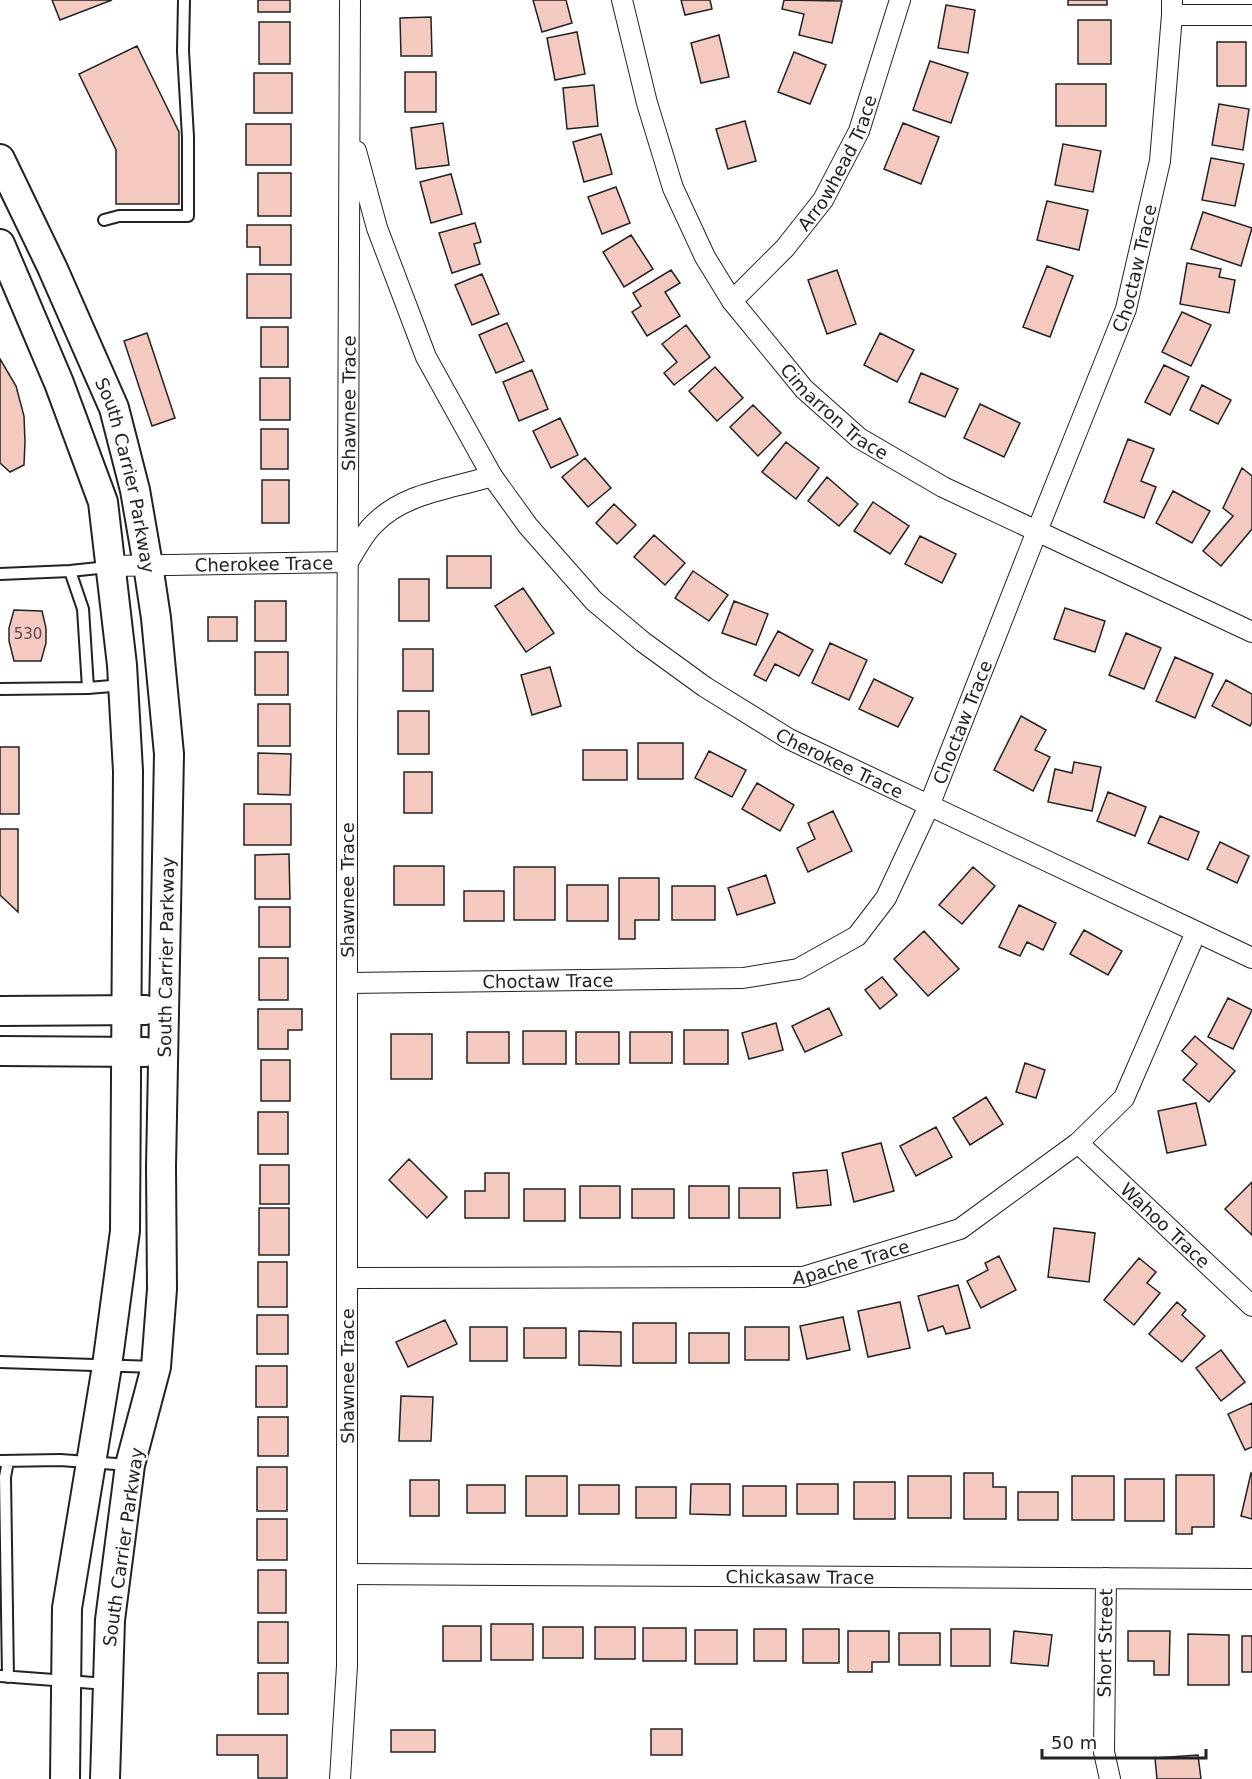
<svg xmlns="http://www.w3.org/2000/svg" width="1252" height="1779" font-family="'DejaVu Sans',sans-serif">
  <rect width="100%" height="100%" fill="#fff"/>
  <path fill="#f3c9c0" stroke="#222" stroke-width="1.5" d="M52,0H112L60,20Z
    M258,0H290V12H258Z
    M533,0H566L572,23L542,32Z
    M681,0H710L712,9L685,15Z
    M784,0L842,1L832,43L799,35L804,14L782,9Z
    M1068,0H1107V5H1068Z
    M946,5L975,10L968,53L938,48Z
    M431,17L432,56H401L400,18Z
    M1078,20H1111V64H1078Z
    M259,22H290V64H259Z
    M577,32L585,74L555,80L547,38Z
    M719,35L729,77L701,83L691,43Z
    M1217,42H1246V86H1217Z
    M137,46L179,132V204H116V150L79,74Z
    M794,52L826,65L810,104L778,92Z
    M930,61L968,73L951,123L913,110Z
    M405,72H436V112H405Z
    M254,73H292V113H254Z
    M1056,84H1106V126H1056Z
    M594,85L598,126L567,129L563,88Z
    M1219,104L1249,109L1243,150L1212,145Z
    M745,121L756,161L728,169L716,129Z
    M443,123L449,165L416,169L411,128Z
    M903,123L939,137L921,184L884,169Z
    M246,124H291V165H246Z
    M601,134L612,174L584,182L573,142Z
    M1063,144L1101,151L1093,192L1055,185Z
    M1211,158L1244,164L1235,206L1202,200Z
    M258,173H291V216H258Z
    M451,174L462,214L431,223L420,182Z
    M616,187L630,223L602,234L588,197Z
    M1047,201L1088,210L1079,250L1037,240Z
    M1203,212L1252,228L1241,266L1191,249Z
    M475,223L481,242L474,244L480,264L452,273L439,233Z
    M247,225H291V265H260V247H247Z
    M631,235L653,269L624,287L603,252Z
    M1187,263L1221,269L1219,277L1235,280L1229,313L1180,304Z
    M1047,266L1073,276L1050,337L1023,327Z
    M671,270L680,283L665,292L680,316L647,336L632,312L641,306L633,293Z
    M837,270L856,324L827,334L808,280Z
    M247,274H291V318H247Z
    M482,274L499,314L472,325L455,285Z
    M1182,312L1211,325L1191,366L1162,352Z
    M507,323L524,361L496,373L479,335Z
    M686,325L710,357L674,385L664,373L677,362L662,344Z
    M261,327H288V367H261Z
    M147,333L175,418L152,426L124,341Z
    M880,333L914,350L897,382L864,365Z
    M0,359L16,386L24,416L25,442L24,465L10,472L0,463Z
    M1164,365L1189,377L1170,415L1145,402Z
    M715,367L743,398L717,421L689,391Z
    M532,370L548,409L519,421L503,382Z
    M921,373L958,389L945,417L909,402Z
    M260,378H290V420H260Z
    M1202,385L1231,400L1218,424L1190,410Z
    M980,404L1020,423L1004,457L964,438Z
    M753,405L781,433L758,456L730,427Z
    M560,418L578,455L551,468L533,431Z
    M261,429H288V469H261Z
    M1128,439L1154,449L1141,481L1156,487L1144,518L1104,502Z
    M786,442L819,468L796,499L762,472Z
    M585,458L611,488L588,507L562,477Z
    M1242,468L1252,476V529L1221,566L1203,551L1233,516L1223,508Z
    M827,477L858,504L839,526L808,501Z
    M262,480H289V523H262Z
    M1173,491L1210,511L1192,543L1156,523Z
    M873,502L909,526L890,554L854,531Z
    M614,504L636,525L617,544L596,523Z
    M654,535L685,563L665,585L634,557Z
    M920,536L956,554L942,583L905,564Z
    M447,556H491V588H447Z
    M693,571L728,595L709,621L675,598Z
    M399,579H429V621H399Z
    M523,588L554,633L526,652L495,606Z
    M255,601H286V641H255Z
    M734,601L768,614L756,645L722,633Z
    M1065,608L1105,621L1095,652L1054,639Z
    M14,610L42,611L46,628V643L41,661H14L9,641V628Z
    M208,617H237V641H208Z
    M778,631L813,650L799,676L775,664L766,681L754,675Z
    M1126,633L1161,648L1144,689L1109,675Z
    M830,643L867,660L849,700L812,683Z
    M403,649H433V691H403Z
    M255,652H288V695H255Z
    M1175,657L1213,674L1195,718L1156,701Z
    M550,667L561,706L532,715L521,675Z
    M874,679L913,698L898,727L859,709Z
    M1226,680L1252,694V722L1250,726L1212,706Z
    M258,704H290V746H258Z
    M398,711H429V754H398Z
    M1021,716L1046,730L1035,750L1050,757L1033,791L994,770Z
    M638,743H683V779H638Z
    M0,747H19V814H0Z
    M583,750H627V780H583Z
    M709,751L746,770L732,797L695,778Z
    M258,753L291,754L290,795L258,794Z
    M1074,762L1101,767L1092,811L1048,802L1055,769L1072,773Z
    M404,772H432V813H404Z
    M757,783L794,805L780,831L742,809Z
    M1108,792L1146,807L1135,836L1097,821Z
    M244,804H291V845H244Z
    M833,811L852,851L808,872L797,848L815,839L808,823Z
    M1160,816L1199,832L1188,860L1148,843Z
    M0,829H18V912L0,895Z
    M1220,842L1249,856L1237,883L1207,869Z
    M289,854L290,899H255V855Z
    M394,866H444V905H394Z
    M514,867H555V920H514Z
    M973,867L995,886L962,924L939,905Z
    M766,875L775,903L737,915L728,888Z
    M619,878H659V920H635V939H619Z
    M567,885H608V921H567Z
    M672,886H715V920H672Z
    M464,891H504V921H464Z
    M1019,905L1056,923L1043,950L1027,942L1020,956L999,947Z
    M259,907H290V947H259Z
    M1084,930L1122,951L1108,975L1070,954Z
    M924,931L959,969L928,996L894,959Z
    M259,958H288V1000H259Z
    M882,977L897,995L880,1009L865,990Z
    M1228,998L1252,1010L1233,1049L1208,1037Z
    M829,1008L842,1035L805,1052L792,1026Z
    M258,1009H302V1030H288V1049H258Z
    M776,1023L783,1050L749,1059L742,1033Z
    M684,1030H728V1064H684Z
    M523,1031H566V1064H523Z
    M467,1032H509V1063H467Z
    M576,1032H619V1064H576Z
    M630,1032H672V1063H630Z
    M391,1034H432V1079H391Z
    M1195,1036L1235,1071L1209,1102L1183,1080L1197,1064L1182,1051Z
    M261,1060H290V1101H261Z
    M1025,1063L1045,1070L1036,1098L1016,1092Z
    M986,1097L1003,1124L970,1145L953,1118Z
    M1196,1103L1206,1145L1167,1153L1158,1111Z
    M258,1112H288V1154H258Z
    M936,1127L952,1157L916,1176L900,1146Z
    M881,1143L894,1191L854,1202L842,1153Z
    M409,1159L447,1197L427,1218L389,1180Z
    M260,1165H289V1204H260Z
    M827,1170L831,1205L797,1208L793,1173Z
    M485,1173H509V1218H465V1191H485Z
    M1252,1182V1235L1225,1209Z
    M580,1186H620V1218H580Z
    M689,1186H729V1218H689Z
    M739,1188H780V1218H739Z
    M524,1189H565V1221H524Z
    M632,1189H674V1218H632Z
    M259,1208H289V1255H259Z
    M1054,1228L1095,1233L1089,1282L1048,1277Z
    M999,1256L1016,1290L981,1308L967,1281L988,1270L985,1263Z
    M1139,1258L1156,1272L1147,1283L1160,1293L1134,1325L1104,1300Z
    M258,1262H287V1307H258Z
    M958,1285L970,1328L946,1334L943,1326L928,1331L918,1296Z
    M900,1302L910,1348L868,1357L858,1311Z
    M1177,1302L1186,1310L1182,1315L1205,1336L1182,1362L1149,1334Z
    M257,1315H288V1354H257Z
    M843,1317L850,1350L807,1359L800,1326Z
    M445,1320L457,1344L408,1367L396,1342Z
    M633,1323H676V1363H633Z
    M470,1327H507V1361H470Z
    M745,1327H789V1360H745Z
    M524,1328H566V1358H524Z
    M579,1331L621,1332V1366L579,1365Z
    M689,1333H729V1363H689Z
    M1221,1350L1245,1382L1221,1401L1196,1368Z
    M256,1366H287V1407H256Z
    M401,1396L433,1397L431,1441H399Z
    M1252,1403V1447L1245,1450L1228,1414Z
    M258,1417H288V1456H258Z
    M257,1467H287V1511H257Z
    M964,1473H993V1487H1006V1519H964Z
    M1251,1473L1252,1474V1519L1241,1516Z
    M1176,1475H1214V1527H1192V1534H1176Z
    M526,1476H567V1516H526Z
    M908,1476H951V1518H908Z
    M1072,1476H1114V1520H1072Z
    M1125,1479H1164V1521H1125Z
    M410,1480H439V1516H410Z
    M854,1482H895V1519H854Z
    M691,1484H730V1515L690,1514Z
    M797,1484H838V1514H797Z
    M467,1485H505V1513H467Z
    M579,1485H619V1514H579Z
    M743,1486H786V1516H743Z
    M636,1487H676V1518H636Z
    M1018,1492H1058V1520H1018Z
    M257,1519H287V1560H257Z
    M258,1570H286V1613H258Z
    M258,1622H288V1663H258Z
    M491,1624H533V1660H491Z
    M443,1626H481V1661H443Z
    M543,1627H583V1658H543Z
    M595,1627H635V1659H595Z
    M643,1628H686V1661H643Z
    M754,1629H786V1661H754Z
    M803,1629H839V1663H803Z
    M951,1629H990V1666H951Z
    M695,1630H737V1664H695Z
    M848,1631H889V1662H872V1672H848Z
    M1014,1631L1052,1635L1048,1666L1011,1663Z
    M1128,1631H1170L1169,1675H1154V1661H1128Z
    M899,1633H940V1665H899Z
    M1188,1634L1229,1635V1685H1188Z
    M1242,1636H1252V1672H1242Z
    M258,1673H288V1714H258Z
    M651,1729H682V1755H651Z
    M391,1730H435V1752H391Z
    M217,1735H287V1778H258V1755H217Z
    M1198,1755L1201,1779H1157L1155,1758Z"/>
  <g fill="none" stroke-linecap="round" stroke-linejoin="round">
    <defs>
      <path id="lane" d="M104,220L119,216H188V137L183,51L184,0
        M70,571L83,609L88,688
        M0,574L70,571L108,567
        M0,689L88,688L123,685
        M0,1362L156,1367
        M0,1461L60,1460L130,1465
        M8,1461L5,1477L8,1677
        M0,1676L107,1684"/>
      <g id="street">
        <path id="s1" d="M622,0L647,103L673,188L705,257L732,301L804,389L859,438L943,487L1252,632"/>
        <path d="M1172,15H1252"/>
        <path d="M356,151L377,228L426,357L492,476"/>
        <path id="s2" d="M732,301L785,248L823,200L859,131L900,0"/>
        <path id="s3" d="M112,566L348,562C356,550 363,534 374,524C405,492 452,489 492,476L528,526L594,601L643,642L705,687L789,739L1252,958"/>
        <path id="s4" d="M347,983L743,978L798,969L857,936L886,898L929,806L1037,531L1126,309L1160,161L1172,15V0"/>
        <path id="s5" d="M1078,1143L1252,1306"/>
        <path id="s6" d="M347,1278L803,1277L960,1229L1078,1143L1124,1098L1196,932"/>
        <path id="s7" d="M347,1574L1252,1579"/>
        <path d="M1106,1578L1104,1752L1110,1779"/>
        <path id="s8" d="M340,1779L347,1666V741L350,0"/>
      </g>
      <g id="secondary">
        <path id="s9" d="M0,159L52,267L114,408L135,490L148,565L156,618L169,754L161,1167L162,1289L156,1367L130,1465L110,1620L105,1779"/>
        <path d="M0,244L59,383L103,502L122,665L128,771L125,1231L107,1366L67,1608L65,1779"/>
        <path d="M0,1011L145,1010"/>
        <path d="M0,1051L145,1052"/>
      </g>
    </defs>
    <use href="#lane" stroke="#222" stroke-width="14"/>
    <use href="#street" stroke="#222" stroke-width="22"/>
    <use href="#secondary" stroke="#222" stroke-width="32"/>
    <use href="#lane" stroke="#fff" stroke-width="10"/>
    <use href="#street" stroke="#fff" stroke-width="20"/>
    <use href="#secondary" stroke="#fff" stroke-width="28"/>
  </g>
  <g text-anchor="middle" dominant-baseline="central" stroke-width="4.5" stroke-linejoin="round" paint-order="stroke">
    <g font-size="15" fill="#564c4a">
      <text x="28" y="634">530</text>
    </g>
    <g font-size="18" fill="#222" stroke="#fff">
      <text stroke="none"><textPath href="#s2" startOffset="176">Arrowhead Trace</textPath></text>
      <text stroke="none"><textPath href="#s4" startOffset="1245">Choctaw Trace</textPath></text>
      <text stroke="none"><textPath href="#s8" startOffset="1376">Shawnee Trace</textPath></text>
      <text stroke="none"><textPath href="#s1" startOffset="474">Cimarron Trace</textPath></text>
      <text stroke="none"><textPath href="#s9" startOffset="342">South Carrier Parkway</textPath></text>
      <text stroke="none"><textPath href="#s3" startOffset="152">Cherokee Trace</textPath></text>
      <text stroke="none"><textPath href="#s4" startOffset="759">Choctaw Trace</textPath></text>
      <text stroke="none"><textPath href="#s3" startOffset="868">Cherokee Trace</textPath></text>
      <text transform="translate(347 890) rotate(-90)">Shawnee Trace</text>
      <text transform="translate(166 957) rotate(-89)">South Carrier Parkway</text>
      <text stroke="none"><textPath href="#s4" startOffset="201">Choctaw Trace</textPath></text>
      <text stroke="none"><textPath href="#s5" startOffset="120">Wahoo Trace</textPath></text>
      <text stroke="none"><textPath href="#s6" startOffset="506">Apache Trace</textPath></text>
      <text transform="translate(347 1376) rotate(-90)">Shawnee Trace</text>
      <text transform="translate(123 1547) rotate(-82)">South Carrier Parkway</text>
      <text stroke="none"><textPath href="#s7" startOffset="453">Chickasaw Trace</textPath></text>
      <text transform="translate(1105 1643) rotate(-89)">Short Street</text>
    </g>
  </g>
  <path d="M1042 1749v9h164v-9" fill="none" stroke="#222222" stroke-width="3"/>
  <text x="1051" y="1749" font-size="18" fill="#222222" stroke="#ffffff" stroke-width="4.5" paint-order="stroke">50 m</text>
</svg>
